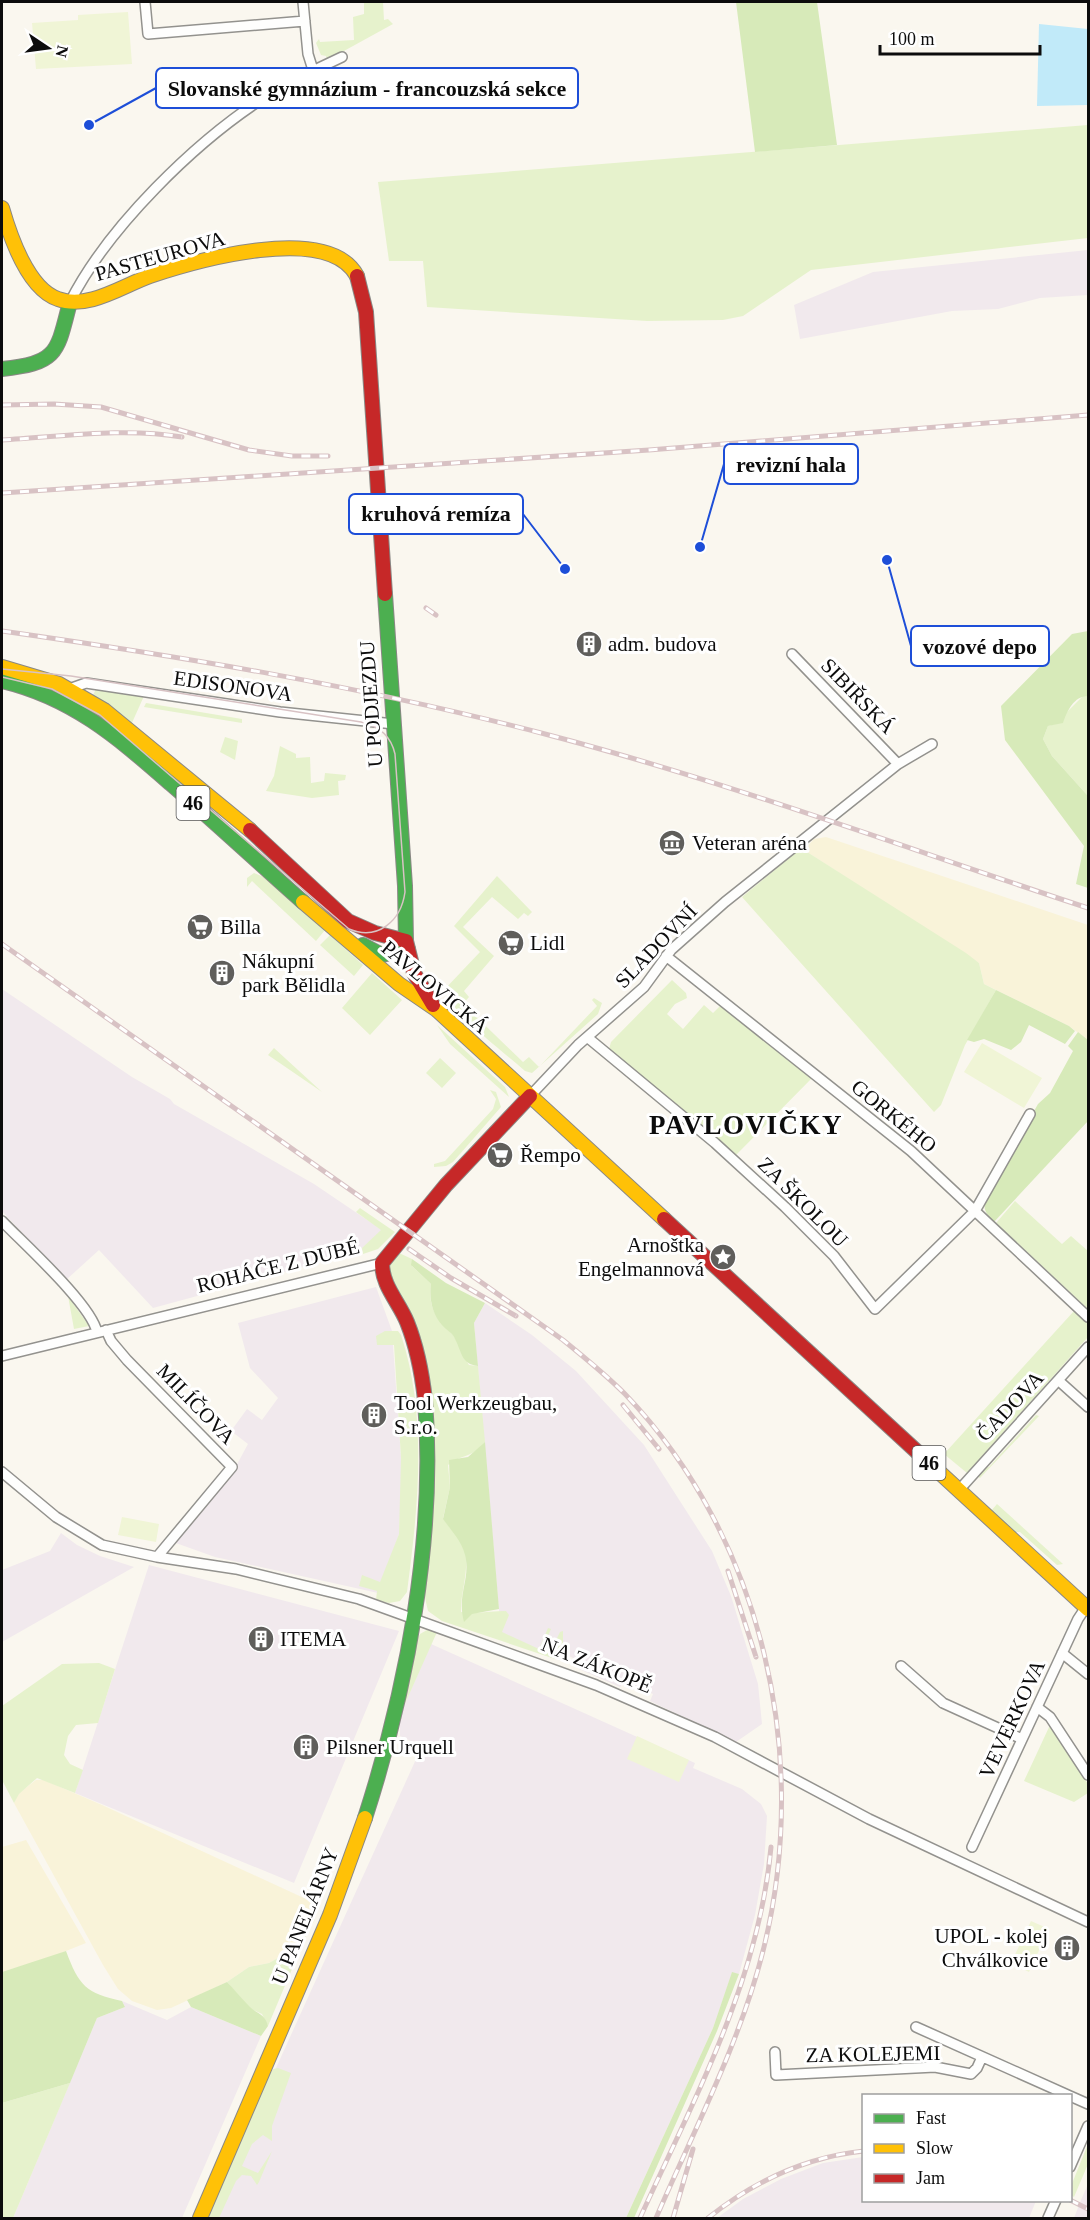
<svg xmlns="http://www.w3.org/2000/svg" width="1090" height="2220" font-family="Georgia,serif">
  <rect width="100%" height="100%" fill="#faf7ef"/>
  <path fill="#f1e9ed" d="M1088,250V295L1040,298L998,309L952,311L800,339L794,305L873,272Z
    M2,989L132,1077L170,1099L174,1104L314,1184L382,1230L362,1251L153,1308L99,1250L66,1280L2,1211Z
    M376,1287L392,1331L402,1471L399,1534L378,1593L215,1557L173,1542L235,1468L248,1444L231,1431L247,1409L262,1420L278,1398L250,1368L238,1323Z
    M485,1303L532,1335L576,1371L644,1445L712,1551L731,1596L758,1684L762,1724L736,1742L650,1701L653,1694L631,1684L630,1686L622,1684L620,1687L579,1669L575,1659L561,1652L555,1657L501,1633L474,1323Z
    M61,1533L77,1545L100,1556L134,1567L2,1642V1570L50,1551Z
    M149,1565L399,1631L294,1883L75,1793Z
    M431,1644L695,1763L693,1768L742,1789L761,1804L767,1816L764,1864L755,1915L739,1974L732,1973L713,2028L626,2218H208L422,1746L400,1736V1715Z
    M122,2001L167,2020L191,2007L261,2036L182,2218H13L97,2018L125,2007Z
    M863,2157L864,2200L1036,2201L1029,2218H717L743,2199L781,2179L823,2163Z
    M1088,2184V2218H1074L1081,2200Z"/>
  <path fill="#f9f3d9" d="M826,837L1088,925V1040L1069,1026L984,984L979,963L804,850L814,839Z
    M36,1780H44L102,1805L319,1905L314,1922L292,1950L269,1963L249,1967L227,1982L171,2008L157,2010L132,2001L118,1989L103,1965L14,1803L18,1794Z
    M26,1840L86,1943L51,1957L2,1972V1847Z"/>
  <path fill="#e6f2cc" d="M364,2H383L384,20L388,19L393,24L333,57L327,59L326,56L321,55L316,43L319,39L320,42L354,40L353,17L364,14Z
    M328,67L327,73L260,109L258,104Z
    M1088,125V238L811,270L743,316L723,320L647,321L427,307L423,261H389L378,182Z
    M96,689L144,696L131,725L93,695Z
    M1083,696H1088V796L1052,756L1043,739L1048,726L1055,724Z
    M146,703L242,719V723L144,707Z
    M225,737L238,741L235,760L220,752Z
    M280,746L296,754V758L310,757L311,783L324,781L325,773L346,775L345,780L338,781L339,795L312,798L266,791L274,776Z
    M799,850H804L966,953L979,963L984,984L996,990L965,1045L941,1105L934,1112L742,897Z
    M254,873L269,879L325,930L316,941L252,881L247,887V878Z
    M497,876L532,912L528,916L524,913L518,919L492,897L463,927L494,956L464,991L469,997L463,1004L523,1062L529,1057L539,1067L597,1006L592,1000L594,998L602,1003L598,1014L532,1073L525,1071C498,1047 462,1022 443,991L480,952L454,926Z
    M330,935L363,965L354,976L320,945Z
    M372,973L402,1000L370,1035L342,1008Z
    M672,980L686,993L687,998L675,1004L667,1014L683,1029L704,1005L713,1013L722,1004L812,1078L736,1155L609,1049L611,1042Z
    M437,1025L505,1087L509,1097L450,1044Z
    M274,1048L322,1092L268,1055Z
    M440,1058L456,1073L442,1088L426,1073Z
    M490,1090L496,1092L501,1107L453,1162L446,1166L434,1167V1164L445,1161L493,1109L496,1099Z
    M1015,1201L1062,1244L1071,1236L1088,1251V1309L996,1223Z
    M360,1208L395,1232L378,1249L363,1254L362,1248L381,1230L356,1212Z
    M401,1247L399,1253L412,1259V1266L431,1284C428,1310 437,1318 453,1335C457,1340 464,1357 469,1365L478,1366L485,1442C469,1460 463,1453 448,1465L450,1487L443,1518C447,1525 453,1531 458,1537C475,1559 460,1588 461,1612C476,1614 492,1611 506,1611L509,1615L502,1632L539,1649L548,1628L551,1629L546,1640L554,1644L560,1632L563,1631V1649L555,1659L442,1621L428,1611L423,1589L430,1515L433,1418L431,1395L411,1315L389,1273V1264Z
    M68,1296L89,1326L74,1329Z
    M1074,1311L1088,1323V1337L967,1473L944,1454Z
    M385,1331H398L401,1335C428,1416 418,1509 407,1592L400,1601L389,1603L376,1600L377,1591L359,1586L362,1575L380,1582L399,1534L401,1458L394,1345H377L376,1336Z
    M1036,1415L1039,1416L980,1478L977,1476L985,1468L989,1467Z
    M997,1504L1063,1564L1057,1565L1020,1532H1014L991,1511Z
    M427,1630L437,1632L400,1715L415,1643L420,1634Z
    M99,1663L115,1669L98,1723L76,1725L68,1736L64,1755L70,1764L83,1770L75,1793L37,1778L19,1794L14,1803L2,1780V1706L62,1664Z
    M1050,1725L1088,1784V1793L1074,1802L1024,1781Z
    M308,1931L268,2026L262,2014L249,2008L227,1982L249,1967L269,1963L292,1950Z
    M278,2068L291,2073L272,2126V2141L263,2135L252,2144L242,2166L258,2173L272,2151L259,2182L257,2185L251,2176L242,2175L236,2181L219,2218H207L267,2079L273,2069Z
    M70,2083L13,2218H2V2103Z
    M1088,2144V2164L1074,2197L1071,2195V2186Z"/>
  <path fill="#d7eab9" d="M736,2H817L837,145L755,152Z
    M1088,631V696C1074,696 1067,711 1063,723L1048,726L1043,739L1052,756L1088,796V888L1076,884L1084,846L1005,740L1001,706L1072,634Z
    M996,990L1069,1026L1075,1031L1065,1044L1029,1025L1021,1042L1011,1050L984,1039L974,1042L967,1040Z
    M1078,1032L1088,1040V1121L994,1222C986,1214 982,1209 986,1197L1038,1104L1050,1093L1073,1051L1068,1046Z
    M412,1259L446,1283L485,1303L474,1323L478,1366C461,1364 462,1352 455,1339C453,1333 446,1330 442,1325C432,1314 429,1298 431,1284L411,1265Z
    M485,1442L499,1609L472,1614L464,1622C457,1596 469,1582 466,1560C464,1543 452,1532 443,1519L450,1487L449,1460L468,1457Z
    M66,1951C79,1986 86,1993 122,2001L125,2007L97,2018L70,2083L2,2103V1972Z
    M732,1972L739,1974L717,2031L634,2218H626L713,2028Z
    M227,1982C235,1990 241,1998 248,2005C256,2014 265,2013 268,2026L261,2036L191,2007L187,2000Z"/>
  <path fill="#f0f5d6" d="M128,12L132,64L36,69L32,23L78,20V15Z
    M982,1043L1042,1078L1024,1108L964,1072Z
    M122,1517L159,1524L156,1542L118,1535Z
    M637,1736L689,1760L679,1782L627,1759Z
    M1031,1921L1049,1929L1029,1972L1011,1963Z"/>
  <path fill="#c1eaf9" d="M1039,24L1088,29V105L1037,106Z"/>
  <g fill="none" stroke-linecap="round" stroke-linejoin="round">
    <defs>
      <path id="street" d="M145,2L148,34L305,21
        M303,2L308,54L313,70
        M70,302C108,227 195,142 265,97C290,82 316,69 342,57
        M792,654L898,764
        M69,689L86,683L280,712L394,724
        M666,956L911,1151L1088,1317
        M587,1037L715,1143L785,1207L834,1256L875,1309L975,1211L1030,1114
        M530,1096L578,1045L644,987L671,950L725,902L898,764L932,744
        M2,1221C24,1244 91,1304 97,1332
        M106,1330L111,1341L127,1360L232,1467L157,1557
        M2,1356L382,1263
        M1059,1381L1088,1407
        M2,1472L56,1517L102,1545L157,1557L236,1569L359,1599L596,1685L715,1737L869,1819L1088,1922
        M959,1490L1088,1347
        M1062,1653L1088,1674
        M901,1666L943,1703L1022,1739
        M1037,1707L1050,1717L1088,1775
        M972,1847L1078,1619L1086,1607
        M916,2027L1070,2096
        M775,2052L776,2075L935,2067L971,2074L977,2068L982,2057
        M1070,2096L1088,2104
        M1070,2167L1088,2126
        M1048,2218L1056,2200"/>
      <path id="fast" d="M2,369C58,363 57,353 70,302
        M385,594L405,886L406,941
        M2,681C73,698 117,737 171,784C216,823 259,863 303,902
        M363,945L382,955L408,949
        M365,1818C407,1688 436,1537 425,1400"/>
      <path id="slow" d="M2,208C10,236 28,289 58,299C88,310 122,286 150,276C195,261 328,222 357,276
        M2,667L59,684L104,710L250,830
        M303,902L399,984L437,1010L664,1219
        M926,1460L1088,1609
        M200,2218L330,1915L365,1818"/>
      <path id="jam" d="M357,276L366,312L385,594
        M250,830L348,921L375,933L406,941L414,973L433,1005
        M664,1219L926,1460
        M425,1400C422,1373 417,1347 407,1322C399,1302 382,1286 382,1263L446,1185L530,1096"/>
    </defs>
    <use href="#street" stroke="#93928e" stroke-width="12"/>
    <use href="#fast" stroke="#8a8885" stroke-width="16"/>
    <use href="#slow" stroke="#8a8885" stroke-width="16"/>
    <use href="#jam" stroke="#8a8885" stroke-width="16"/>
    <use href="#street" stroke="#fefefd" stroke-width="9"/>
    <use href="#fast" stroke="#4caf50" stroke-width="14"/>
    <use href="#slow" stroke="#ffc107" stroke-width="14"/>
    <use href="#jam" stroke="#c62828" stroke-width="14"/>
    <path stroke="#d8c2c4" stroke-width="1.5" d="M2,669L71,676L361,722C379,726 391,736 395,754L405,892C401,921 378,941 349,929L100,715L52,689L2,677"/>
    <defs>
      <path id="rail" d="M2,405L54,404L101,407L249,450L292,456H328
        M2,440C60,437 123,427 182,437
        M2,493L649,450L1088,415
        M426,608L436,615
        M2,631C185,657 366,687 545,734C729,782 908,849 1088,908
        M2,944L563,1340C584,1357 606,1375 625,1394C763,1538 811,1756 764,1947C741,2041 694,2130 656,2218
        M409,1249L451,1278L516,1316
        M623,1405L659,1449
        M728,1571L756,1657
        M1070,2200L1088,2209
        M640,2218C694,2099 759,1980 771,1847
        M673,2218L693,2149
        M708,2218C753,2182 805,2157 864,2151"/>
    </defs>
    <use href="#rail" stroke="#d8c2c4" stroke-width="5"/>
    <use href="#rail" stroke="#fff" stroke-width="3" stroke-dasharray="9" stroke-linecap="butt"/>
  </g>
  <defs>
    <symbol id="building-disc" viewBox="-11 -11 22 22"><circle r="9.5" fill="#5f5e5b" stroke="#fff"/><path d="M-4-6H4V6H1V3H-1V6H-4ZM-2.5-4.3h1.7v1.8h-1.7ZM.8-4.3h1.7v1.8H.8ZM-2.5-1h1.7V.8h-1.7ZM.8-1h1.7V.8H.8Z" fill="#fff"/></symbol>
    <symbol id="museum-disc" viewBox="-11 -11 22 22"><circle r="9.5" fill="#5f5e5b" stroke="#fff"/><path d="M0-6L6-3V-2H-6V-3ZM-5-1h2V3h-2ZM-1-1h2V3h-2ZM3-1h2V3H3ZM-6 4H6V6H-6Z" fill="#fff"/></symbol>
    <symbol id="supermarket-disc" viewBox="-11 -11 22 22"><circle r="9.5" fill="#5f5e5b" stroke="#fff"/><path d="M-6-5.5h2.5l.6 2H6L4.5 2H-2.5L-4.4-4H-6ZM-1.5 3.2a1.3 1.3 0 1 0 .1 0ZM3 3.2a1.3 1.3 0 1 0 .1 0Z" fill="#fff"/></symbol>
    <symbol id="sight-disc" viewBox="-11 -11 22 22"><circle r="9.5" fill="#5f5e5b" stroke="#fff"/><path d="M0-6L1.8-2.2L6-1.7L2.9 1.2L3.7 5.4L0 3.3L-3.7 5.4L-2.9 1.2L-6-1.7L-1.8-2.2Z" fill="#fff"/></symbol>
  </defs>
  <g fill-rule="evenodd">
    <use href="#building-disc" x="574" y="629" width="30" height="30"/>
    <use href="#museum-disc" x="657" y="828" width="30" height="30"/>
    <use href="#supermarket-disc" x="185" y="912" width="30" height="30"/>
    <use href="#supermarket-disc" x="496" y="928" width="30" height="30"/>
    <use href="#building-disc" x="207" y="958" width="30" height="30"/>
    <use href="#supermarket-disc" x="485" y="1140" width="30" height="30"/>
    <use href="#sight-disc" x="708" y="1242" width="30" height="30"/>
    <use href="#building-disc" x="359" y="1400" width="30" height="30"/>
    <use href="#building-disc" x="246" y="1624" width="30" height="30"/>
    <use href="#building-disc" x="291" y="1732" width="30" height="30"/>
    <use href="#building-disc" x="1052" y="1933" width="30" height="30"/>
  </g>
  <g text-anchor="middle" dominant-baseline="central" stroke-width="6" stroke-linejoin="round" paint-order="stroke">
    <g fill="#fff" stroke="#555" stroke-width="1.5">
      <rect x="176.5" y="786" width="33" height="34" rx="4.5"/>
      <rect x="912.5" y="1446" width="33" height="34" rx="4.5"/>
    </g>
    <g font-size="20" font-weight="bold" fill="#0c0c0c">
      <text x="193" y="803">46</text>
      <text x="929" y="1463">46</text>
    </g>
    <g font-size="21" fill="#0c0c0c" stroke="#fff">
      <text transform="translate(160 256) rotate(-16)">PASTEUROVA</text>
      <text transform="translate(233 686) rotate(8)">EDISONOVA</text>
      <text transform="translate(858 696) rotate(46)">SIBIŘSKÁ</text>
      <text transform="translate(371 704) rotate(-94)">U PODJEZDU</text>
      <text transform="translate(656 946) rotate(-46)">SLADOVNÍ</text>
      <text transform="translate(435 987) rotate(40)">PAVLOVICKÁ</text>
      <text transform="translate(894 1116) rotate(39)">GORKÉHO</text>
      <text transform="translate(803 1202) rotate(45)">ZA ŠKOLOU</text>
      <text transform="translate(278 1266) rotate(-14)">ROHÁČE Z DUBÉ</text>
      <text transform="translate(196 1404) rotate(46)">MILÍČOVA</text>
      <text transform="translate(1010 1406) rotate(-47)">ČADOVA</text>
      <text transform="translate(597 1665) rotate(22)">NA ZÁKOPĚ</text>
      <text transform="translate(1012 1719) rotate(-65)">VEVERKOVA</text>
      <text transform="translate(305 1916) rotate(-68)">U PANELÁRNY</text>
      <text transform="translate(873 2054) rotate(-1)">ZA KOLEJEMI</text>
    </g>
    <g font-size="21" fill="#0c0c0c" stroke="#fff" text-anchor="start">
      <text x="608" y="644">adm. budova</text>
      <text x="692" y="843">Veteran aréna</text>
      <text x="220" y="927">Billa</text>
      <text x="530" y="943">Lidl</text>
      <text x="242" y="961">Nákupní<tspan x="242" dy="24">park Bělidla</tspan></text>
      <text x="520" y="1155">Řempo</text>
      <text x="704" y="1245" text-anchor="end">Arnoštka<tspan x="704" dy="24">Engelmannová</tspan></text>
      <text x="394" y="1403">Tool Werkzeugbau,<tspan x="394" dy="24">S.r.o.</tspan></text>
      <text x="280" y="1639">ITEMA</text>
      <text x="326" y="1747">Pilsner Urquell</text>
      <text x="1048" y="1936" text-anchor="end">UPOL - kolej<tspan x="1048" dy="24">Chválkovice</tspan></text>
    </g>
    <g font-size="27" font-weight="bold" letter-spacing="1.5" fill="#0c0c0c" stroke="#fff">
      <text x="746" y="1125">PAVLOVIČKY</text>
    </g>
  </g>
  <path fill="none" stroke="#1d4ed8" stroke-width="2" d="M89 125L156 88M700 547L724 464M565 569L523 514M887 560L911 646"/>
  <g fill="#1d4ed8" stroke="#fff" stroke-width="2">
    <circle cx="89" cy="125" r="6"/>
    <circle cx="700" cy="547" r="6"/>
    <circle cx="565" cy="569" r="6"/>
    <circle cx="887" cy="560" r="6"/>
  </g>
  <g fill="#fff" stroke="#1d4ed8" stroke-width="2">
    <rect x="156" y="68" width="422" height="40" rx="6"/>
    <rect x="724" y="444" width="134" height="40" rx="6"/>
    <rect x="349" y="494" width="174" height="40" rx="6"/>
    <rect x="911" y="626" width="138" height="40" rx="6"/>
  </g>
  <g font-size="22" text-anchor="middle" font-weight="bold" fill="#0c0c0c">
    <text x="367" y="96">Slovanské gymnázium - francouzská sekce</text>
    <text x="791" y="472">revizní hala</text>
    <text x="436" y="521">kruhová remíza</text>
    <text x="980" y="654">vozové depo</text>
  </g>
  <rect width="1090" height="2220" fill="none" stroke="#0c0c0c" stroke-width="6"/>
  <rect x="862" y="2094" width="210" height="108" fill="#ffffff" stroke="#9e9e9e" stroke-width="1.5"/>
  <rect x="874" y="2114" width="30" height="9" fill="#4caf50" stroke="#9e9e9e" stroke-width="1.5"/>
  <text x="916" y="2124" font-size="18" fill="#0c0c0c">Fast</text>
  <rect x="874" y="2144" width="30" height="9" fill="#ffc107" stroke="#9e9e9e" stroke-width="1.5"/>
  <text x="916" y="2154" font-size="18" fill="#0c0c0c">Slow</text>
  <rect x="874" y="2174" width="30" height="9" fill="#c62828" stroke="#9e9e9e" stroke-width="1.5"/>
  <text x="916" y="2184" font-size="18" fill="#0c0c0c">Jam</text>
  <g transform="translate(48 48) rotate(103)" stroke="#ffffff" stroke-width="4.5" paint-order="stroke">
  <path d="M0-4.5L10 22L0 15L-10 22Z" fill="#0c0c0c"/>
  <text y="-9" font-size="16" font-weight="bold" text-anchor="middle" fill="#0c0c0c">N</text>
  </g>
  <path d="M880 45v9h160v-9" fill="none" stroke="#0c0c0c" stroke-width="3"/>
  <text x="889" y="45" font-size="18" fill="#0c0c0c" stroke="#ffffff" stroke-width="4.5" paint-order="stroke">100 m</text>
</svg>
